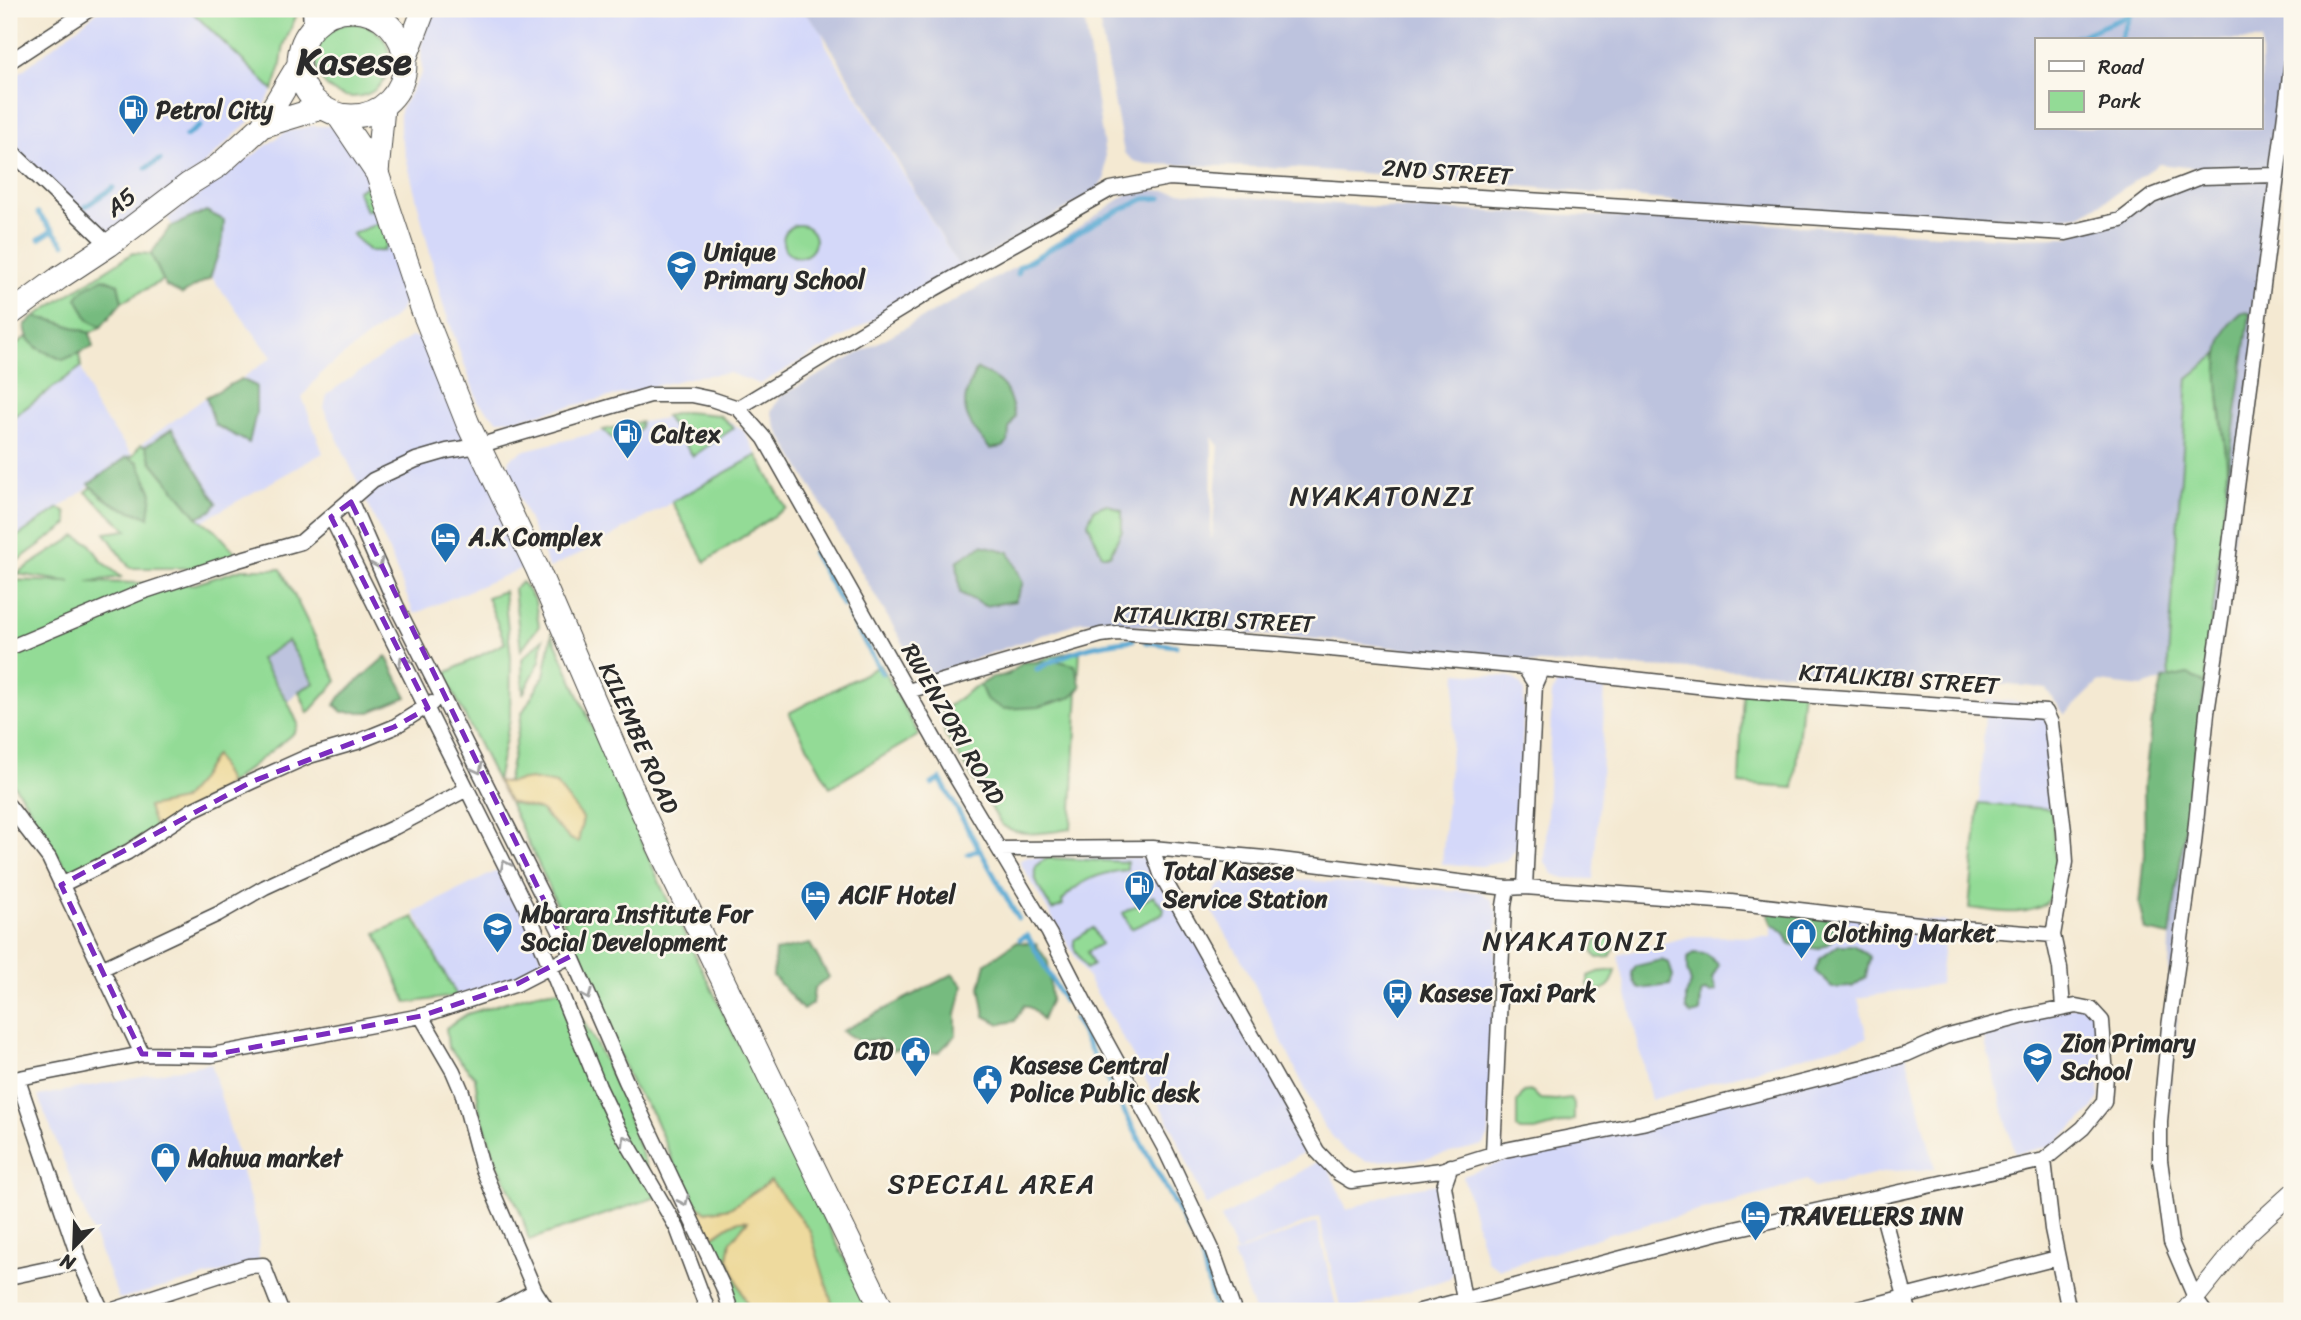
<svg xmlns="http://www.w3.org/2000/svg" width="2301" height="1320" font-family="Sriracha,sans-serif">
  <rect width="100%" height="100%" fill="#fbf7ec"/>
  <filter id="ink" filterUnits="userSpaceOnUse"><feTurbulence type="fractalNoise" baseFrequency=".0143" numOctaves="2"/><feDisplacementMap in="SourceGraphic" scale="14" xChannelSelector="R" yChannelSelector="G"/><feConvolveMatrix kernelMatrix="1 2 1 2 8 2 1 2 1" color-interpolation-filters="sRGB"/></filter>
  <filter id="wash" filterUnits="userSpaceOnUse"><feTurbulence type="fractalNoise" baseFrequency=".00686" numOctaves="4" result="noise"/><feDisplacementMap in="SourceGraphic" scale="28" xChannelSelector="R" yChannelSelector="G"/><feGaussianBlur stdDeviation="1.57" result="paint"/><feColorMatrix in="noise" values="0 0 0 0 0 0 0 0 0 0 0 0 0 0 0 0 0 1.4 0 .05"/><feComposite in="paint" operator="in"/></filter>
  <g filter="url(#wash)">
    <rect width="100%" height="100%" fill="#f4e9d2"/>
    <path fill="#d4d8f9" d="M101,9H208L273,90L262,109L198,170L112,233L19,165L9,150V81Z
      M432,9H801L822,32L826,45L961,270L760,384L729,373L697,376L518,419L497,420L478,402L443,305L400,133V110L422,73L421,45Z
      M311,126H338L371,150L409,293L398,314L323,371L302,397L323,453L202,521L140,445L206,397L241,379L272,357L167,218L285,132Z
      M411,337L430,340L527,566L414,614L386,544L324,409L327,394Z
      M81,367L94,405L133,456L9,543V421Z
      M699,412L719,415L744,431L757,455L583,552L549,568L508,471L509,459L525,450L637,423Z
      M1457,673L1510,677L1520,683L1524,691L1518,847L1506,861L1482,866L1442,864Z
      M1568,678L1605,682L1601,777L1593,879L1565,878L1553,874L1545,862L1552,692L1557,684Z
      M1986,700L2019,702L2037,706L2049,722L2052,809L1979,804Z
      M1028,857L1147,858L1315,1146L1206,1206L1174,1131L1113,1021L1019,861Z
      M509,865L545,967L525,978L457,996L414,912Z
      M1240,876L1480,892L1492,900L1497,914L1489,1134L1484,1145L1424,1159L1367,1161L1344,1150L1322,1124L1245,965L1211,910L1212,897L1219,884Z
      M1771,905L1946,922L1940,984L1858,998L1867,1038L1651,1100L1618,955L1690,936L1771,937Z
      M2083,1004L2100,1015L2099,1097L2093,1109L2054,1145L2015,1154L1982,1031Z
      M1905,1050L1935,1169L1891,1171L1814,1188L1807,1180L1771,1192L1610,1234L1500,1269L1487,1261L1463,1176L1545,1147Z
      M211,1063L258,1228L259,1263L119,1299L38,1096Z
      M1324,1158L1347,1210L1396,1191L1438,1184L1457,1261L1450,1278L1348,1311H1341L1319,1217L1236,1252L1221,1218Z
      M1317,1222L1337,1311H1254L1233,1254Z"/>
    <path fill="#bdc3de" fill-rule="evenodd" d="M801,9H1083L1105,155V178L1096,191L961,270L822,32Z
      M1097,9H2292V84L2178,970L2176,1037L2168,1104L2167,1136L2173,1216L2179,1244L2182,1281L2164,1189L2170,936L2205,684L2219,542L2249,313L2228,326L2218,354L2188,378L2168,659L2169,678L2142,687L2099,682L2065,715L2046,689L2026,686L1800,673L1490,661L1345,641L1082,621L923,677L776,427L771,411L781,396L1037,255L1129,193L1151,190L1375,207L1718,221L2007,238L2068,237L2170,181L2240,173L2159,164L2105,201L2080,215L2058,218L1910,217L1716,210L1684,202L1469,181L1294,168L1146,164L1134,161L1124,153ZM2037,40H2261V128H2037ZM1212,437L1219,446L1212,539H1211Z
      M288,641L315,684L299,691L288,702L259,660Z"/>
    <path fill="#93db96" stroke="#5f8360" stroke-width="2" d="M189,9H299L284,45L280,69L273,90Z
      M316 60a37 37 0 1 1 74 0a37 37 0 1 1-74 0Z
      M369,185L388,242L383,251H369L352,234L379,223L372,209L366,211L357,190Z
      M783 241a16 16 0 1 1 32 0a16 16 0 1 1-32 0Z
      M133,253L151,254L163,280L122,302L118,284L88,319L101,327L90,333L55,321L34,317Z
      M26,337L37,348L63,359L79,353L81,367L9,420V350Z
      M2218,354L2220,409L2228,470L2205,684L2188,674L2169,678L2168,659L2188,378Z
      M685,412L719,415L734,428L693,456L665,416Z
      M641,422C639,438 629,439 616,442L603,430Z
      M140,445L146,446L152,462L197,517L215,530L236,553L195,568H130L105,533L127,530L86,492L92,487C108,505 127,510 149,517L138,463L127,457L133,456Z
      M757,455L786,508L705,562L672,502Z
      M1107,504L1122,511V530L1110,555H1102L1088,523L1094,509Z
      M59,508L66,513L68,524L9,567V542Z
      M76,536L89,543L102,561L121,577L88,582L195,584L242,569H281L337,681L308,713L299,691L314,683L288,641L260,659L288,702L298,724L295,732L229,784L214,756L197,783L156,830L71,874L42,834L28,805L9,778V580L71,582L16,574Z
      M522,582L535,601L539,626L521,650L514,589Z
      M504,591L511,658L510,719L497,781L444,674L505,643L487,597Z
      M552,634L662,888L870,1311H824L832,1303L771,1181L730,1208L706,1212L688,1197L653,1115L632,1085L547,882L509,802L540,810L570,838L578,841L583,818L507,783L522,713L544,676Z
      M543,639L540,661L523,694L522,659Z
      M1080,649L1071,829C1047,832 1023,839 1002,825L945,734L942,711L973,688L1045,658Z
      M881,665L919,735L830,787L789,713Z
      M1743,688H1803L1794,788L1739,784Z
      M1979,804L2052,809L2057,889C2053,893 2050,899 2046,903C2026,919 1992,910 1969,908Z
      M1050,858L1127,862V870C1102,872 1078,881 1062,901L1063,905L1052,910C1043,893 1019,866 1050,858Z
      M1153,896L1164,908L1163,914L1131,929L1123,913Z
      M414,917L457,996L407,1003L376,933Z
      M1093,928L1101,944L1087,952L1093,965L1086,969L1074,948V940Z
      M1607,937L1615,941L1614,949L1610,957L1597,958L1592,951L1596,941Z
      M1616,970C1613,984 1608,990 1593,991L1588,985V976L1598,972Z
      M560,990C607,1044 633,1130 657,1197L529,1240L521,1213L496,1161L480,1113L475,1077L448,1047L446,1028L467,1014L536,993Z
      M1532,1091L1540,1099L1556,1100L1570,1098L1574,1103V1120L1535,1131H1520L1517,1128V1102L1524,1092Z
      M740,1220L748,1221L731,1241L728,1259L750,1311H739L707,1240C719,1234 729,1223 740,1220Z"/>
    <path fill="#76bb7f" stroke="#507355" stroke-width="2" d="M206,211L224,220L223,239L210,278L182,294L166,286L151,254L170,227Z
      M103,278L118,284L122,302L101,327L88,319L77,298L84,289Z
      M2242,312L2250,313L2226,485C2232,437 2204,373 2227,328C2230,322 2237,317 2242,312Z
      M34,317L55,321L90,333L93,347L63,360C44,351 27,348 25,325Z
      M977,369C1005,381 1008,388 1015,417L1009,429L1008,442L1002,447L990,449C964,418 956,407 977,369Z
      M241,379L256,386V413L249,443L215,425L206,397Z
      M172,429L217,503L211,511L197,517L152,462L146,446Z
      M127,457L138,462L152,493L149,517C123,509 108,504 89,484Z
      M982,545L1009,552L1023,583L1015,601L985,606L960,593L957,561Z
      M386,656L407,697L370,712H342L335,705L340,697Z
      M1058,661L1075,665L1081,687L1072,697L1039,707L1003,709L986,699L980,685L993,677L1008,675L1023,662Z
      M2188,674L2205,684L2170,936L2146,931L2140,905L2145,854L2144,785L2152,720L2163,679Z
      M1771,905L1833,919L1832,942L1818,949L1789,944C1787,933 1782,929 1772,925L1768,915Z
      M1016,942L1036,944L1048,962L1051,999L1042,1020L1033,1009L1024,1005L1015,1021L1000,1024L985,1016L980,987L986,963Z
      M810,944L829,977L814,989L812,1004L803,1010L773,976L775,951Z
      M1839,945H1854L1870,957L1866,977L1852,987L1833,988L1815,971L1820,959Z
      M1694,953L1706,954L1719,965L1712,978L1716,991L1710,993L1705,991L1701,994L1700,1013L1691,1015L1686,1009V995L1691,983L1687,970V959Z
      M1661,960L1669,963L1673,977L1670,985L1640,989L1634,981L1632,973L1636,966Z
      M953,974L963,986L956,1014V1035L938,1053L904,1049L890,1051L880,1040L859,1041L842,1031Z"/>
    <path fill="#eeda9e" stroke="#8c8264" stroke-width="2" d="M215,755L229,784L156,830L148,807L182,800L197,783Z
      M530,779L556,784L583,818L578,842L570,839L540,810L509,802L497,781L507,783Z
      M771,1181L810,1231L832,1303L824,1311H750L728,1259L731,1241L748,1221C732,1218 721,1233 707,1240L688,1197L706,1212L730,1208Z"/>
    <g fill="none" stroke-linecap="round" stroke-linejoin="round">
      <path stroke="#58a9d3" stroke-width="5" d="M2072,39L2130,15L2120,40
        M186,136L200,126
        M146,168L160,160
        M86,206L113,188
        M38,213L64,244
        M39,239L53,230
        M1017,274L1019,267L1103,218L1144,199L1161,198
        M813,553L843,606
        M849,615L882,673
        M1146,642L1176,646
        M1037,669C1073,650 1093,644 1133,640
        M932,784L940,779L1018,918
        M968,854L979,849
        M1020,939L1027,935L1064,1001
        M1074,1019L1193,1238
        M1202,1258L1215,1311"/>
    </g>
  </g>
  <g filter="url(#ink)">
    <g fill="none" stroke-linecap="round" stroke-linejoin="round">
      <defs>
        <path id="minor" d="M310,9L311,28
          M362,9L364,11
          M9,62L90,9
          M9,149L109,245
          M738,408L934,289L1111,189L1169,178L2066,233L2121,220L2152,196L2201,177L2277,175
          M351,502L396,605L565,941L626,1081L723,1287L731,1311
          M331,517L526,907L599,1087L618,1127L677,1228L708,1311
          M9,648L142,592L238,560L301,542L373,480L416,460L447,451L478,446L650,395H692L711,399L738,408L765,439L954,774L1049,933L1088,1009L1164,1147L1212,1249L1234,1311
          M1524,667L1743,691L2046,712L2051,723L2064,831L2066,862L2053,935L2060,968L2063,1008
          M908,691L1101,635L1117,633L1276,644L1524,667L1535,684
          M9,806L49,858L142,1054
          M1152,848L1161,874L1317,1151L1338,1173L1351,1181L1441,1170L1505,1150L1642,1123L1863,1067L1907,1054L1945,1037L2021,1017L2076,1006L2091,1009L2102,1021L2106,1076L2104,1102L2083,1128L2044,1160L1717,1233L1420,1311
          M999,849L1152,848L1265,858L1507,888L1525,887L1731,902L1936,926L2053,935
          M61,885L128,852L192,810L251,782L309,756L357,742L394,727L432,703
          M1525,887L1535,684L1539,675
          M101,969L218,914L265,887L395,827L467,789
          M421,1016L453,1071L462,1092L482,1167L535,1291L548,1311
          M9,1080L142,1054L212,1055L421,1016L517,984L571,956
          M18,1080L80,1262L102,1311
          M1493,1153L1504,906L1507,888
          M2044,1160L2052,1229L2069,1311
          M1451,1166L1444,1186L1464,1300
          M1878,1197L1909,1311
          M9,1277L80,1262
          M110,1311L248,1266L263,1265L281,1311
          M498,1311L535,1291
          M1850,1311L2057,1258
          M2204,1311L2196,1300L2171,1242L2160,1160V1121L2169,1027L2194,843L2207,713L2222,612L2236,495L2292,60"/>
        <path id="tertiary" d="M2185,1311L2248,1233L2292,1193"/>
        <path id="primary" d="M338,115L377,173L423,311L468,424L537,568L638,802L674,879L883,1311
          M377,173L383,107"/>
        <path id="trunk" d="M299 63a53 53 0 1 1 106 0a53 53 0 1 1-106 0Z
          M405,59L424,9
          M262,126L321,108
          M9,315L59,278L109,245L189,184L218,166L262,126L298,66"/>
      </defs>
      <use href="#minor" stroke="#494844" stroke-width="17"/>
      <use href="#tertiary" stroke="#494844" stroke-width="20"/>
      <use href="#primary" stroke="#494844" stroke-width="25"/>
      <use href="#trunk" stroke="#494844" stroke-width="25"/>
      <use href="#minor" stroke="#fff" stroke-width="14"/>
      <use href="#tertiary" stroke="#fff" stroke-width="18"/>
      <use href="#primary" stroke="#fff" stroke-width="23"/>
      <use href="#trunk" stroke="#fff" stroke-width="23"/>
    </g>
    <defs><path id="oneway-chevron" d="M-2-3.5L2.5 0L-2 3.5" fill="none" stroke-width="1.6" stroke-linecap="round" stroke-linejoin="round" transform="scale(1.75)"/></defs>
    <g stroke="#a0a0a0">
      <use href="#oneway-chevron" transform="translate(378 564) rotate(66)"/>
      <use href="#oneway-chevron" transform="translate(403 661) rotate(-118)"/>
      <use href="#oneway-chevron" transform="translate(478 769) rotate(63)"/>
      <use href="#oneway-chevron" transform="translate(505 865) rotate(-117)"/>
      <use href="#oneway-chevron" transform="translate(587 995) rotate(67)"/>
      <use href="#oneway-chevron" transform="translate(626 1140) rotate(-122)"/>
      <use href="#oneway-chevron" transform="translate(684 1201) rotate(65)"/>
    </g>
  </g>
  <path fill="none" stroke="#7b2cbf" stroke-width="5" stroke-dasharray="14 9" stroke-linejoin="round" d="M351,502L571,956L517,984L421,1016L212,1055L142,1054L61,885L251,782L394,727L428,708L331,517Z"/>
  <defs>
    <symbol id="fuel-pin" viewBox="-11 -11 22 30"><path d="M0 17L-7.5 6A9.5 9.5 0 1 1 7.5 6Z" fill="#1f6fb2" stroke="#fbf7ec"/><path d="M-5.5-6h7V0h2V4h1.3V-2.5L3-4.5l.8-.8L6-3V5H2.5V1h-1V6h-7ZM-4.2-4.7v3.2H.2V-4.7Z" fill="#fff"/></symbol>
    <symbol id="school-pin" viewBox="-11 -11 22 30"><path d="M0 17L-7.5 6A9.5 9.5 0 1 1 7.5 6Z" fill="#1f6fb2" stroke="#fbf7ec"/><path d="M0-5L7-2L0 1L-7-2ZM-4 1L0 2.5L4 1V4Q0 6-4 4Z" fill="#fff"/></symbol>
    <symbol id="hotel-pin" viewBox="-11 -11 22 30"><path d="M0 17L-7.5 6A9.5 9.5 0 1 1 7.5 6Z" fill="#1f6fb2" stroke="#fbf7ec"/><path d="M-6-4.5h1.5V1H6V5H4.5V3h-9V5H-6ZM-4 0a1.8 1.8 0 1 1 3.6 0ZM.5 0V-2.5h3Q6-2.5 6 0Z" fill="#fff"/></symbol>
    <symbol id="shop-pin" viewBox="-11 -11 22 30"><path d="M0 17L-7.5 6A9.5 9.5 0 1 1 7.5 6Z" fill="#1f6fb2" stroke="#fbf7ec"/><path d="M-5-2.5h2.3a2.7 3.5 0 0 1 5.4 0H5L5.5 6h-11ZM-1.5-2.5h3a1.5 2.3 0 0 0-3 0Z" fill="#fff"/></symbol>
    <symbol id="bus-pin" viewBox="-11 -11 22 30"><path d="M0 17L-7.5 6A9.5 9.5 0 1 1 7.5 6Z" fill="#1f6fb2" stroke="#fbf7ec"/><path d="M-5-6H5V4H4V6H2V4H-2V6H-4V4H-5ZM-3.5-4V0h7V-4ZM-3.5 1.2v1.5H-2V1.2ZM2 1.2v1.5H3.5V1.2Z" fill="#fff"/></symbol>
    <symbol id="civic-pin" viewBox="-11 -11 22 30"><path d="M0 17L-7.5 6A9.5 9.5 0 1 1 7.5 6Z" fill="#1f6fb2" stroke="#fbf7ec"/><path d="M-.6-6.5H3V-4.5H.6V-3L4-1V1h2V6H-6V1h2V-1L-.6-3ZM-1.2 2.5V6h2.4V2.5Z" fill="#fff"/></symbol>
  </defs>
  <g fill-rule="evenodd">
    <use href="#fuel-pin" x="116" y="92" width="35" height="47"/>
    <use href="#school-pin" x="664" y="248" width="35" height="47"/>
    <use href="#fuel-pin" x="610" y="416" width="35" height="47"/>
    <use href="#hotel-pin" x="428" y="520" width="35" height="47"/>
    <use href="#fuel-pin" x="1122" y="868" width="35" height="47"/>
    <use href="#hotel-pin" x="798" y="878" width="35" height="47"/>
    <use href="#school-pin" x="480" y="910" width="35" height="47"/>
    <use href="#shop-pin" x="1784" y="916" width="35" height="47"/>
    <use href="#bus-pin" x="1380" y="976" width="35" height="47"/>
    <use href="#civic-pin" x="898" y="1034" width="35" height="47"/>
    <use href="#school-pin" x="2020" y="1040" width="35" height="47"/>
    <use href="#civic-pin" x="970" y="1062" width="35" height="47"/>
    <use href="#shop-pin" x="148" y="1140" width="35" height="47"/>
    <use href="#hotel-pin" x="1738" y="1198" width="35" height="47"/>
  </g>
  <g text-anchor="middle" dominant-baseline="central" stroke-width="5" stroke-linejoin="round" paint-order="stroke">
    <g font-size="24" font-weight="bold" fill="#2b2b2b" stroke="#fbf7ec" text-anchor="start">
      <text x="156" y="110">Petrol City</text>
      <text x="704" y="252">Unique<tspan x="704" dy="28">Primary School</tspan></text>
      <text x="651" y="434">Caltex</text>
      <text x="469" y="537">A.K Complex</text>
      <text x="1163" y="871">Total Kasese<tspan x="1163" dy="28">Service Station</tspan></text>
      <text x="839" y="895">ACIF Hotel</text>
      <text x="521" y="914">Mbarara Institute For<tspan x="521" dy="28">Social Development</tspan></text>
      <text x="1824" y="933">Clothing Market</text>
      <text x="1420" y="993">Kasese Taxi Park</text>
      <text x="2061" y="1043">Zion Primary<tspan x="2061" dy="28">School</tspan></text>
      <text x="893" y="1051" text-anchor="end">CID</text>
      <text x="1010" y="1065">Kasese Central<tspan x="1010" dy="28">Police Public desk</tspan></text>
      <text x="188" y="1158">Mahwa market</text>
      <text x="1778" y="1216">TRAVELLERS INN</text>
    </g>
    <g font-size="24" fill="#2b2b2b" stroke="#fbf7ec">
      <text transform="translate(1447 172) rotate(4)">2ND STREET</text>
      <text transform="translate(121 202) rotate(-38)">A5</text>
      <text transform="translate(1214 619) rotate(3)">KITALIKIBI STREET</text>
      <text transform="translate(1899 679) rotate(4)">KITALIKIBI STREET</text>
      <text transform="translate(953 724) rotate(60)">RWENZORI ROAD</text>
      <text transform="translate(639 738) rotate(66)">KILEMBE ROAD</text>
    </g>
    <g font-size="28" letter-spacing="2" fill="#2b2b2b" stroke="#fbf7ec">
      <text x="1382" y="495">NYAKATONZI</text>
      <text x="1575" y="940">NYAKATONZI</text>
      <text x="992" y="1183">SPECIAL AREA</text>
    </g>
    <g font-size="38" font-weight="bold" fill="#2b2b2b" stroke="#fbf7ec">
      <text x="354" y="61">Kasese</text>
    </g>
  </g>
  <rect width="2301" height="1320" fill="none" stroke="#fbf7ec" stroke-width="35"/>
  <rect x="2035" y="38" width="228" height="91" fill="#fbf7ec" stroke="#a8a59f" stroke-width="2"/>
  <rect x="2049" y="61" width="35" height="10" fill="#ffffff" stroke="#a8a59f" stroke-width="2"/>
  <text x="2098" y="74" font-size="21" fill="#2b2b2b">Road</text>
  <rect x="2049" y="91" width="35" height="21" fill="#93db96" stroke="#a8a59f" stroke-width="2"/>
  <text x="2098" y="108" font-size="21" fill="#2b2b2b">Park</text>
  <g transform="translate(74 1247) rotate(203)" stroke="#fbf7ec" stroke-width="5" paint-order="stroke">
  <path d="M0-5L12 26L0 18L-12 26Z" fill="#2b2b2b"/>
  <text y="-10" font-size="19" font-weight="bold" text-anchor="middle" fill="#2b2b2b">N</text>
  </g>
</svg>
